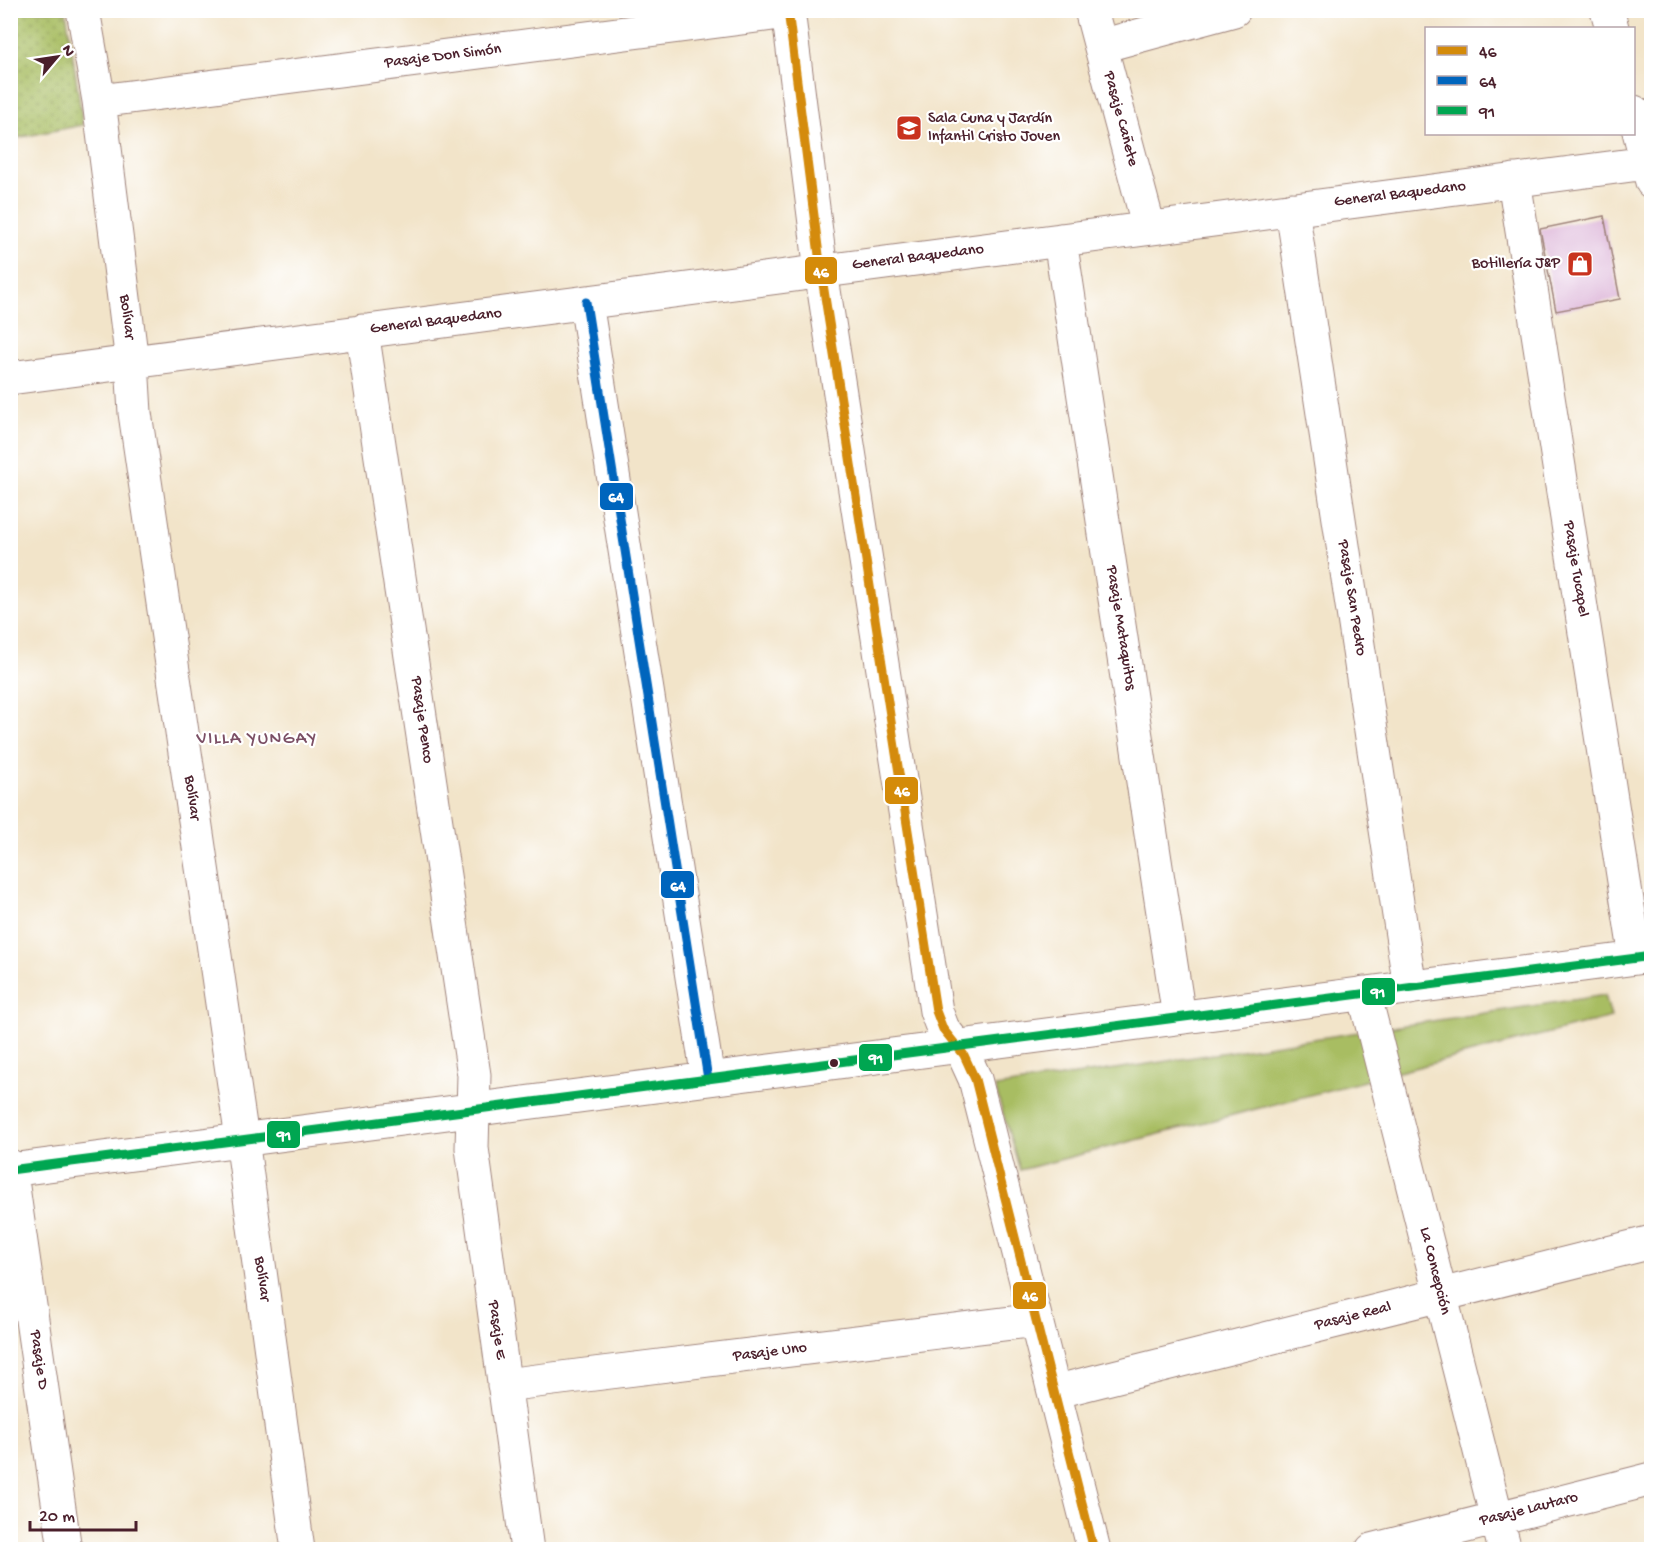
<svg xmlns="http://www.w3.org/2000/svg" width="1662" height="1560" font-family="'Gochi Hand',sans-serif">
  <defs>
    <pattern id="park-dots" width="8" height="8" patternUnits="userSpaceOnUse" patternTransform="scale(1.5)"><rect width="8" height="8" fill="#a8bd62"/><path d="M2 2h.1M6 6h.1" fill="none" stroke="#8b9951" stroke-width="1.8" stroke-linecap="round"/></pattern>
  </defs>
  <rect width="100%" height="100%" fill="#fff"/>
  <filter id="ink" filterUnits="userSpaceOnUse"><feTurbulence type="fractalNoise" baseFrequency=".0167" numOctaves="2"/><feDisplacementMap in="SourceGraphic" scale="12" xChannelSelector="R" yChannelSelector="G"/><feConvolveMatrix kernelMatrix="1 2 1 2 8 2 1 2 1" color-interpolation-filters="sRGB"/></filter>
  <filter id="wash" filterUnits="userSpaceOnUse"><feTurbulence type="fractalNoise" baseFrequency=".008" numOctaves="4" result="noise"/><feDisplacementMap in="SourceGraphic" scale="24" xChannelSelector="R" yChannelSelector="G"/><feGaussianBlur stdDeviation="1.35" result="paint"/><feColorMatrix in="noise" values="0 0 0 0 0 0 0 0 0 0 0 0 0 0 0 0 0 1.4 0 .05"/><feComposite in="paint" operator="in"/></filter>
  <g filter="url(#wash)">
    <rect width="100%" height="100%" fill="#f2e4c9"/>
    <path fill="#a8bd62" stroke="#796e46" stroke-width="1.5" d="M1605,995L1611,1017L1020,1170L995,1087Z"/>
    <path fill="url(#park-dots)" stroke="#796e46" stroke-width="1.5" d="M11,10L66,11L83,125L11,139Z"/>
    <g id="blocks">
      <path fill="#d7a9d2" d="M1604,216L1620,299L1556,311L1540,229Z"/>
    </g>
  </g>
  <g filter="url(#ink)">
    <use href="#blocks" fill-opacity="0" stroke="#9e827a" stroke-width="1.5"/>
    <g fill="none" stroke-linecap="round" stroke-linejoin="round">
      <defs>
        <path id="street" d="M83,10L99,101L132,362L135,413L242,1139L298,1550
          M788,10L821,271L936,1011L943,1029L964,1055L975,1079L1094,1550
          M1091,10L1149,228
          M1101,46L1234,10
          M99,101L788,12
          M1514,180L1636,958
          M1292,209L1410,988
          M1060,240L1179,1017
          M586,302L708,1079
          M362,331L474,1075L472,1148L527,1550
          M10,378L1647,163
          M1364,993L1505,1550
          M10,1166L65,1550
          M10,1170L1652,956
          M504,1385L1036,1320
          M1054,1392L1652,1242
          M1372,1550L1652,1479"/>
        <path id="secondary" d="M1607,10L1612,28
          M1634,112L1652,182"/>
      </defs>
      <use href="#street" stroke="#9e827a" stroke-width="35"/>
      <use href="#secondary" stroke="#9e827a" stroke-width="35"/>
      <use href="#street" stroke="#fff" stroke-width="33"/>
      <use href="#secondary" stroke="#fff" stroke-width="33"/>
      <defs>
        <path id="bus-1" d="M788,10L821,271L936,1011L943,1029L964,1055L975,1079L1094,1550"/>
        <path id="bus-2" d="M586,302L708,1079"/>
        <path id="bus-3" d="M10,1170L1652,956"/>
      </defs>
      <use href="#bus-1" stroke="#fff" stroke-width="14"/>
      <use href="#bus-2" stroke="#fff" stroke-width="14"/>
      <use href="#bus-3" stroke="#fff" stroke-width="14"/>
      <use href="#bus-1" stroke="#d48b09" stroke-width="9"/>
      <use href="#bus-2" stroke="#0065bd" stroke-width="9"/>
      <use href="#bus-3" stroke="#00a651" stroke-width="9"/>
    </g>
  </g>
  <defs>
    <symbol id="school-square" viewBox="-11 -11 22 22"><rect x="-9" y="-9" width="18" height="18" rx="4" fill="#c8321e" stroke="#fff"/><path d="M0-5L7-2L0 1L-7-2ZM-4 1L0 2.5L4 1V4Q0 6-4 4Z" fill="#fff"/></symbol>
    <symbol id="shop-square" viewBox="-11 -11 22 22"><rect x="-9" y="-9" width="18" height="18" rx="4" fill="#c8321e" stroke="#fff"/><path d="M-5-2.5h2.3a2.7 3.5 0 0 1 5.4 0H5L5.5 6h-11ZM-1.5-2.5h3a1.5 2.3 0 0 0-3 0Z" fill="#fff"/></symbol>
  </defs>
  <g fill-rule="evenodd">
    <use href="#school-square" x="894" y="113" width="30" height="30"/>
    <use href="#shop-square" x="1565" y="249" width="30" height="30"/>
  </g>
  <circle fill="#4a1f2b" stroke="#fff" stroke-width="2" cx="834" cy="1063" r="5"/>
  <g text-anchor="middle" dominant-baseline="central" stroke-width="4.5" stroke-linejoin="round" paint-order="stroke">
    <g font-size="16" fill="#4a1f2b" stroke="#fff">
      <text transform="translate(443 57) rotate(-7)">Pasaje Don Simón</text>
      <text transform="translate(1120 119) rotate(75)">Pasaje Cañete</text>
      <text transform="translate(1400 195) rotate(-7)">General Baquedano</text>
      <text transform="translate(918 258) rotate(-7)">General Baquedano</text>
      <text transform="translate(126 317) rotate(83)">Bolívar</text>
      <text transform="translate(436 322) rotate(-7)">General Baquedano</text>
      <text transform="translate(1575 569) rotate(81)">Pasaje Tucapel</text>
      <text transform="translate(1351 598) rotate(81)">Pasaje San Pedro</text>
      <text transform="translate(1120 628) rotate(81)">Pasaje Mataquitos</text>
      <text transform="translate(421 720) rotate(82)">Pasaje Penco</text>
      <text transform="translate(191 798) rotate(82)">Bolívar</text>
      <text transform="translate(1434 1271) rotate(76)">La Concepción</text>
      <text transform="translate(261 1279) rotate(82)">Bolívar</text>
      <text transform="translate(1353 1317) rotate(-14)">Pasaje Real</text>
      <text transform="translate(496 1330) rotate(82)">Pasaje E</text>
      <text transform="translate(770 1353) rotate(-7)">Pasaje Uno</text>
      <text transform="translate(38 1360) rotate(82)">Pasaje D</text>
      <text transform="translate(1529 1510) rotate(-14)">Pasaje Lautaro</text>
    </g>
    <g font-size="16" fill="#4a1f2b" stroke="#fff" text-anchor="start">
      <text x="928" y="119">Sala Cuna y Jardín<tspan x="928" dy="18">Infantil Cristo Joven</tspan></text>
      <text x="1560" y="264" text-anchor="end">Botillería J&amp;P</text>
    </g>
    <g font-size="18" letter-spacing="1.5" fill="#7b4f65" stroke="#fff">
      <text x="257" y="739">VILLA YUNGAY</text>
    </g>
  </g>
  <g stroke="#fff" stroke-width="2">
    <rect x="804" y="256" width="34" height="29" rx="6" fill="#d48b09"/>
    <rect x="599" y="482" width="35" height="29" rx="6" fill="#0065bd"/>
    <rect x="884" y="776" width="35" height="29" rx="6" fill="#d48b09"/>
    <rect x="660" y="870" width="35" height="29" rx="6" fill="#0065bd"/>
    <rect x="1361" y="977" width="35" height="29" rx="6" fill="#00a651"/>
    <rect x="858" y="1043" width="35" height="29" rx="6" fill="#00a651"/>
    <rect x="266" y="1120" width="35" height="29" rx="6" fill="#00a651"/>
    <rect x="1012" y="1281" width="35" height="29" rx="6" fill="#d48b09"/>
  </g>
  <g font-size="16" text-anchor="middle" font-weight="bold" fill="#fff">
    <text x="821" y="277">46</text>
    <text x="616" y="502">64</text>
    <text x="902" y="796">46</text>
    <text x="678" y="891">64</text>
    <text x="1378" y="997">91</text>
    <text x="876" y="1063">91</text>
    <text x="284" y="1140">91</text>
    <text x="1030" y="1301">46</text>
  </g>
  <rect width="1662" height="1560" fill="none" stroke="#fff" stroke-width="36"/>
  <rect x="1425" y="27" width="210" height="108" fill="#ffffff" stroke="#b7a5aa" stroke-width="1.5"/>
  <rect x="1437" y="46" width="30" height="9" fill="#d48b09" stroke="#b7a5aa" stroke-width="1.5"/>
  <text x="1479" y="57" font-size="18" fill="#4a1f2b">46</text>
  <rect x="1437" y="76" width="30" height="9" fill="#0065bd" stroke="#b7a5aa" stroke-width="1.5"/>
  <text x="1479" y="87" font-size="18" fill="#4a1f2b">64</text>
  <rect x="1437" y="106" width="30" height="9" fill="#00a651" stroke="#b7a5aa" stroke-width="1.5"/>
  <text x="1479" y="117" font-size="18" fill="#4a1f2b">91</text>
  <g transform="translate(57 57) rotate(61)" stroke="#ffffff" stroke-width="4.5" paint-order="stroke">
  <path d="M0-4.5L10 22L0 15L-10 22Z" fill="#4a1f2b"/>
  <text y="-9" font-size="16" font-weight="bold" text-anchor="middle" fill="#4a1f2b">N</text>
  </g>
  <path d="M30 1521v9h106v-9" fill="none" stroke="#4a1f2b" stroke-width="3"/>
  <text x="39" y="1521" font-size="18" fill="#4a1f2b" stroke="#ffffff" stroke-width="4.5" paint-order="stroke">20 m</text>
</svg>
